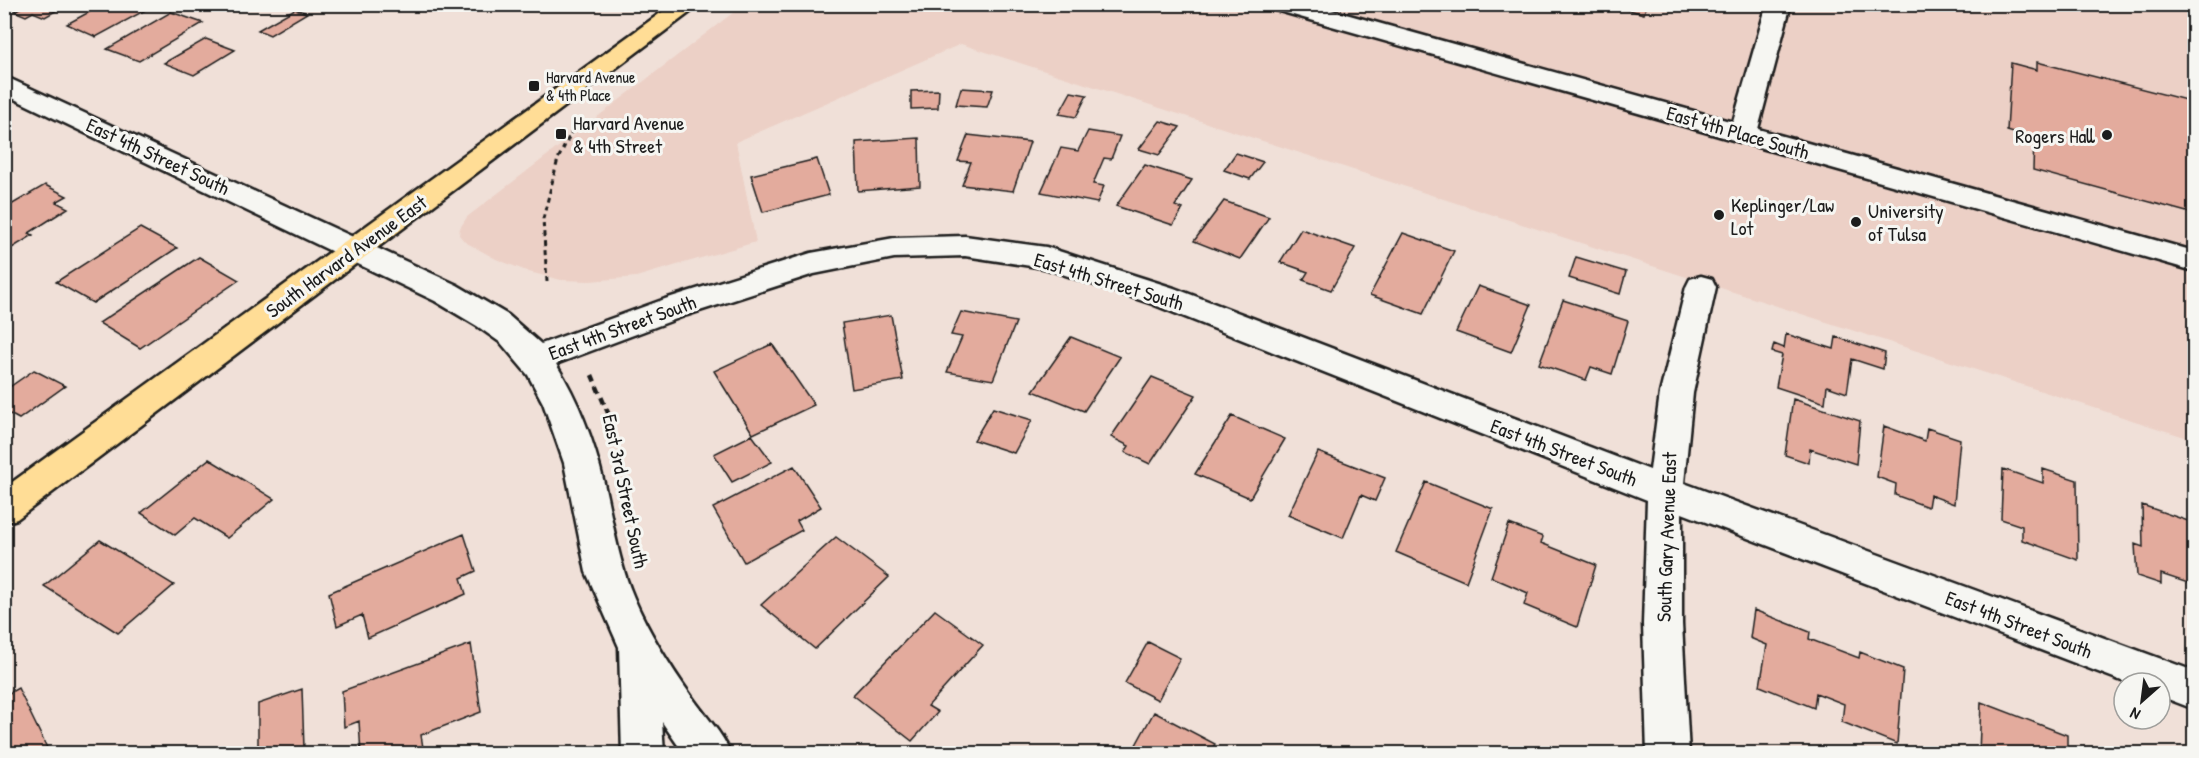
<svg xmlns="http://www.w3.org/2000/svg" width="2199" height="758" font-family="'Patrick Hand',sans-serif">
  <rect width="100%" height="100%" fill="#f0e0d8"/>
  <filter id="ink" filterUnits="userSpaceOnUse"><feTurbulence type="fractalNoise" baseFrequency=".0167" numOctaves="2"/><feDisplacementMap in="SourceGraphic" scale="12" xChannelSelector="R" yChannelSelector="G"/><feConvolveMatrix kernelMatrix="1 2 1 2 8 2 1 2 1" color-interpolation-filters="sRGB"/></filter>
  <g filter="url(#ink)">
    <path fill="#ecd0c6" d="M743,5H2194V440L961,44L736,142L756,242L636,277L590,281L561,280L529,272L496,259L465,242L459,235L460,228L467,217Z"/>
    <path fill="#e3ab9d" stroke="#1c1c1c" stroke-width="1.5" d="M14,4H68L45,17L33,12L26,16L14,11L22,7Z
      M104,4H150L153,6L96,37L67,24Z
      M1607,4H1647L1644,14Z
      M295,9L307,13L270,35L258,30Z
      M171,12L203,23L139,61L107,49Z
      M206,39L235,50L194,75L164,63Z
      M2037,62L2194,102V214L2033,170L2034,139L2007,131L2011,63L2037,70Z
      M961,88L993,90L987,107L956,105Z
      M939,90L938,108L911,109V91Z
      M1071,92L1087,95L1076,117L1059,114Z
      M1160,121L1180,127L1159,155L1139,149Z
      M1088,131L1120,136L1111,159L1104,158L1093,184L1104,186L1097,203L1041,192L1061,148L1078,151Z
      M968,135L1030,142L1013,191L962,185L971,162L958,161Z
      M919,138L920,186L858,191L856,142Z
      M1236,153L1263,162L1250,179L1224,170Z
      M817,159L829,195L763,212L751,175Z
      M1145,165L1192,180L1175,206L1183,209L1173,225L1116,206Z
      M45,185L67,196L56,202L68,208L29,233L33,235L4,253V209Z
      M1224,201L1269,217L1240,259L1194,241Z
      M140,228L177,248L93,303L56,282Z
      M1301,229L1355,248L1331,290L1303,280L1308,272L1280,262Z
      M1403,233L1454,251L1423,314L1370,295Z
      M199,257L239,280L140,348L99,323Z
      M1576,257L1626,272L1620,294L1569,278Z
      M1478,286L1531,305L1511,352L1456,332Z
      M1563,300L1628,321L1612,374L1591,367L1586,380L1539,364Z
      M961,312L1016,322L993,380L947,372L962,337L951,335Z
      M891,315L903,380L852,389L842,323Z
      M1786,334L1834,349L1836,337L1885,353L1883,369L1852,359L1847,393L1827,386L1825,403L1776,387L1782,355L1772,352L1774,344L1784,348Z
      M1071,337L1120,357L1084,411L1033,391Z
      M772,344L814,405L753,434L714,371Z
      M34,370L65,386L19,419L4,411V391Z
      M1152,377L1196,395L1150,464L1125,452L1129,446L1111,437Z
      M1793,399L1860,421L1856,464L1810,449L1809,463L1785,455Z
      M993,408L1032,420L1014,453L974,440Z
      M1232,416L1285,439L1250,498L1195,474Z
      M1884,426L1925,441L1927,428L1960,439L1954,504L1930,495L1928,507L1895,495L1896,484L1877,477Z
      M752,435L772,462L732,482L714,454Z
      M1318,452L1385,478L1375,501L1361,495L1343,538L1288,515Z
      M209,459L274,499L227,538L195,518L175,535L141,513Z
      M794,466L821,507L797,521L802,530L744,562L713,508Z
      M2003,469L2043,483V469L2077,480L2078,560L2022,540V526L2001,519Z
      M1426,482L1493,509L1466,582L1396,552Z
      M2142,505L2194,523V585L2161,574V584L2137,576L2135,544L2143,547Z
      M1509,524L1543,537L1541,543L1596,565L1577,627L1524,605L1528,593L1491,577Z
      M464,534L476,571L461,578L466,594L368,638L362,615L337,626L329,593Z
      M836,537L889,577L815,649L761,605Z
      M100,540L174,585L118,633L44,586Z
      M935,610L983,645L928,706L938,712L912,741L853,695Z
      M1754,610L1810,632L1809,639L1859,658L1860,652L1903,669L1897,744L1842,722L1844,704L1816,693L1814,708L1760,686L1767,645L1750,638Z
      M1148,642L1180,658L1158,700L1125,683Z
      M471,644L481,712L421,735L424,754H361L359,721L344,727L342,691Z
      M18,688L50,754H4V696Z
      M302,689L304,749L292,754H258V704Z
      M1981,702L2067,735V754H1979Z
      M1154,712L1215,744L1209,754H1131Z"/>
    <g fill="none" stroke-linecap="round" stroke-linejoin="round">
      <defs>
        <path id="minor" d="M1269,4H1310L1733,122L1767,4H1791L1758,129L2194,251V271L1272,9Z
          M4,76L457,285L508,315L541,344L665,299L811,253L894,238L965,236L1046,247L1174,288L1650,470L1660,393L1686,287L1690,279L1701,276L1712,279L1716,287L1693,393L1684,483L2194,671V709L2160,696V683H2127L1682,513V624L1689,754H1647L1643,624L1647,500L1152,304L1044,268L965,256L894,258L814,274L687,315L556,364C579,401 594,441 604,483C613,522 618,561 634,598C649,633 670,666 692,697C705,716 722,732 731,754H684L662,722L664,754H622L619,647L586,572L564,463L543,403L528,375L501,343L477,326L435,301L4,94Z"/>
        <path id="major" d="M673,4H701L17,519L4,523V488Z"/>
      </defs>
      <use href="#minor" stroke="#1c1c1c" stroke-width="5"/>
      <use href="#major" stroke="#1c1c1c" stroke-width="5"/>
      <path stroke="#1c1c1c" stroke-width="3" stroke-dasharray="5 4" stroke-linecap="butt" d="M547,282L543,219L558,159L571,133"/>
      <path stroke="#1c1c1c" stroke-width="4.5" stroke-dasharray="7 5" stroke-linecap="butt" d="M592,375L611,420
        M753,747L760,754"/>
      <use href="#minor" fill="#f6f6f2" fill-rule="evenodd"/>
      <use href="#major" fill="#ffdd96" fill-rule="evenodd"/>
    </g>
  </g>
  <g fill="#1c1c1c" stroke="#f6f6f2" stroke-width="2">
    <rect x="528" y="80" width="12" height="12" rx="3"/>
    <rect x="555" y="128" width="12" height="12" rx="3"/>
    <circle cx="2107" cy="135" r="6"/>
    <circle cx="1719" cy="215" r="6"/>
    <circle cx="1856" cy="222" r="6"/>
  </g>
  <g text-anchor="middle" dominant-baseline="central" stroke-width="6" stroke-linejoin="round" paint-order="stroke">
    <g font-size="16" fill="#1c1c1c" stroke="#f6f6f2" text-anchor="start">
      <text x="546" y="77">Harvard Avenue<tspan x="546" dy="18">&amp; 4th Place</tspan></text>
    </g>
    <g font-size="20" fill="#1c1c1c" stroke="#f6f6f2" text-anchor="start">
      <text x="573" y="122">Harvard Avenue<tspan x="573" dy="23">&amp; 4th Street</tspan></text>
      <text x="2095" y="135" text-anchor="end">Rogers Hall</text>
      <text x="1731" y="204">Keplinger/Law<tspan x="1731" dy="23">Lot</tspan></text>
      <text x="1868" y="210">University<tspan x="1868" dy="23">of Tulsa</tspan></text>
    </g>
    <g font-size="20" fill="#1c1c1c" stroke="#f6f6f2">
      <text transform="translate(1738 132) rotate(16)">East 4th Place South</text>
      <text transform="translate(158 156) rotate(25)">East 4th Street South</text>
      <text transform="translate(346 256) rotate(-36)">South Harvard Avenue East</text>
      <text transform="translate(1109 281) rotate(17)">East 4th Street South</text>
      <text transform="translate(622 327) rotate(-20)">East 4th Street South</text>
      <text transform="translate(1564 452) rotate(21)">East 4th Street South</text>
      <text transform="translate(626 491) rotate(78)">East 3rd Street South</text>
      <text transform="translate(1666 537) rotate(-88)">South Gary Avenue East</text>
      <text transform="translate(2019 624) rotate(21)">East 4th Street South</text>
    </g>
  </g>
  <rect width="2199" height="758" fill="none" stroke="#f6f6f2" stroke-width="24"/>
  <rect x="12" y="12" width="2175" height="734" fill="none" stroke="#1c1c1c" stroke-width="2" filter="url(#ink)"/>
  <g transform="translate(2142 701) rotate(208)"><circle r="28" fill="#f6f6f2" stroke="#9f9f9c" stroke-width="1.5"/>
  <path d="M0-4.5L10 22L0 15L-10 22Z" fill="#1c1c1c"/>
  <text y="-9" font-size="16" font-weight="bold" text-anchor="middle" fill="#1c1c1c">N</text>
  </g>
</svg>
